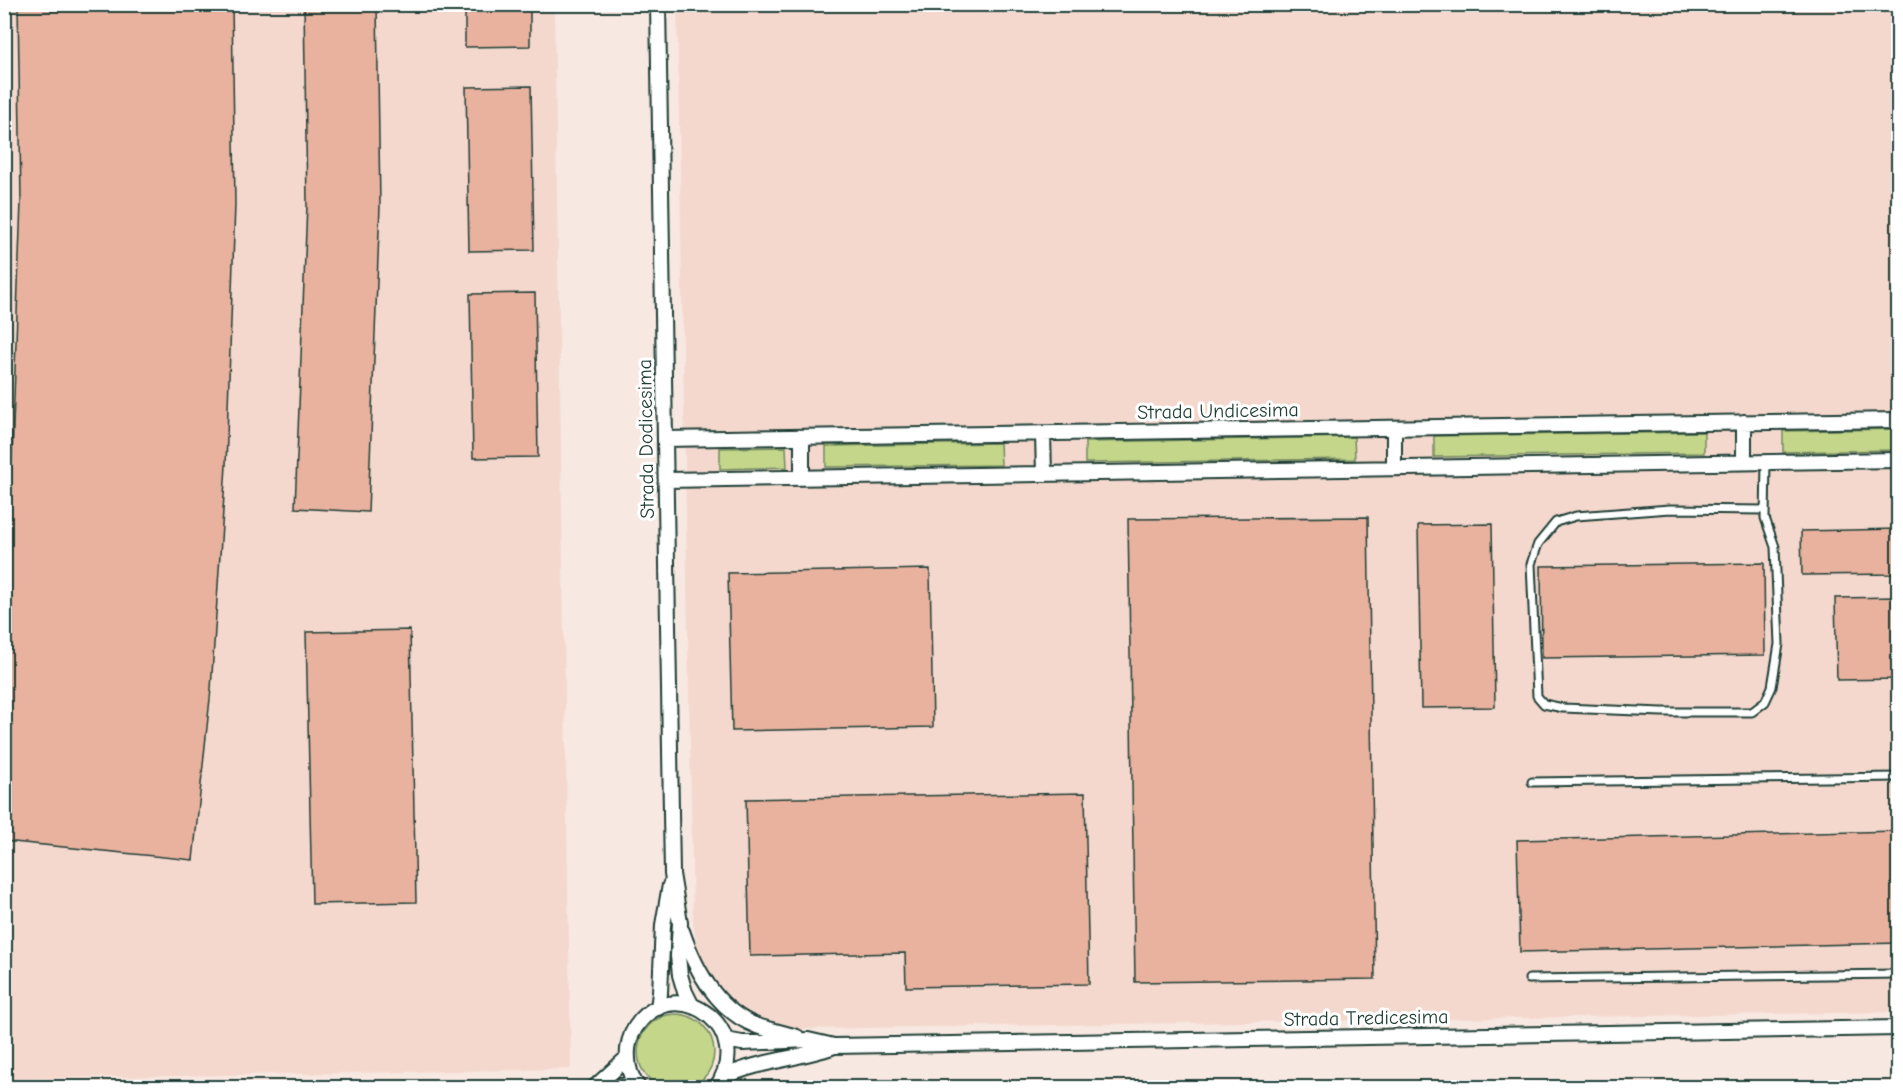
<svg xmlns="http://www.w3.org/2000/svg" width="1903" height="1092" font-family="'Comic Neue',sans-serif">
  <rect width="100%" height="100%" fill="#f8e8e2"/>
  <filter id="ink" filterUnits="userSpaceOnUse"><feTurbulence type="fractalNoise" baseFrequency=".0167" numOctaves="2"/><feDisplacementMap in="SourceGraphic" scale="12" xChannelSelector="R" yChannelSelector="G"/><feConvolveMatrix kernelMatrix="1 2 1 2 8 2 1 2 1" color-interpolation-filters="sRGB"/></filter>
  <g filter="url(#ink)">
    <path fill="#f4d8ce" d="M4,5H554L571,1069L5,1079Z
      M677,5H1898V1012L801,1029L781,1027L763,1021L744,1012L728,1000L716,986L705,966L697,946L693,923Z"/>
    <path fill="#c3d68a" stroke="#718a5f" stroke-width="1.5" d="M1898,429V450L1783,452V431Z
      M1704,432V453L1434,457V436Z
      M1354,437L1355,459L1085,463V442Z
      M1000,443L1001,465L826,467V446Z
      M786,447L787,467L720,469V448Z
      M638 1052a38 38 0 1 1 76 0a38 38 0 1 1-76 0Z"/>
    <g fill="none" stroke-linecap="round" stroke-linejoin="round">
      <path stroke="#589496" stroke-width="4.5" d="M1657,1088H1721"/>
    </g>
    <path fill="#e9b29f" stroke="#1f3d34" stroke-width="1.5" d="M18,4H232L235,204L226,466L211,689L193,860L4,841V575L12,454L21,201Z
      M304,4H377L380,206L368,512L295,508L307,205Z
      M465,4H530V46L465,47Z
      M531,86L534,250L469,251L466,87Z
      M535,293L538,457L473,458L470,294Z
      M1368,517L1375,979L1135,982L1128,519Z
      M1492,524L1495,707L1421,708L1418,525Z
      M1899,529V574L1802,575L1801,531Z
      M1764,563L1765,655L1542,658L1541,566Z
      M930,569L933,727L732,731L728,573Z
      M1899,597V679L1837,680L1835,598Z
      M410,630L416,902L312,904L306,632Z
      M1085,793L1089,984L906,987L905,953L750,956L746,799Z
      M1899,831V943L1520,952L1517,840Z"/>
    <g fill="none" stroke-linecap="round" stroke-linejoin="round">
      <defs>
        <path id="service" d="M1765,510L1670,509L1576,516L1556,522L1538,544L1531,564L1537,696L1544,704L1563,708L1662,712H1752L1765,702L1772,687L1779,644L1775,547L1765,518L1766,462
          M1532,782L1898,777
          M1529,979L1898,974"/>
        <path id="minor" d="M658,4L672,874L680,923L678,956L680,975L685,992L692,1006
          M1744,422V462
          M1043,434L1044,474
          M802,437V477
          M665,439L1898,420
          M1394,467V428
          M666,480L1898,460
          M682,931C695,969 717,1011 757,1026C770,1030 784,1033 797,1037
          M658,1008L660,993L663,925L670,885
          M726,1040L742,1043L808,1040L834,1046L1898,1028
          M724,1077C758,1061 797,1059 832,1047
          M594,1088L627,1058
          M609,1088L636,1084
          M639,1088C629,1077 627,1063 628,1049C629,1038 633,1029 641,1020C682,974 756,1031 716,1088"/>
      </defs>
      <use href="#service" stroke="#1f3d34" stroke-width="11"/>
      <use href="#minor" stroke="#1f3d34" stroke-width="18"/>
      <use href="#service" stroke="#fff" stroke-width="7"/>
      <use href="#minor" stroke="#fff" stroke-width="14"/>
    </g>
  </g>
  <g text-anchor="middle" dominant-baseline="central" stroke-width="6" stroke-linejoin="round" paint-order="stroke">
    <g font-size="20" fill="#1f3d34" stroke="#fff">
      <text transform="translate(1218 411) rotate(-1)">Strada Undicesima</text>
      <text transform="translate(646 439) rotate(-91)">Strada Dodicesima</text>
      <text transform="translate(1366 1018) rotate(-1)">Strada Tredicesima</text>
    </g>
  </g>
  <rect width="1903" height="1092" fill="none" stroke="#fff" stroke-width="24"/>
  <rect x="12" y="12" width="1879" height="1068" fill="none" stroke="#1f3d34" stroke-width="2" filter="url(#ink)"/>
</svg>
